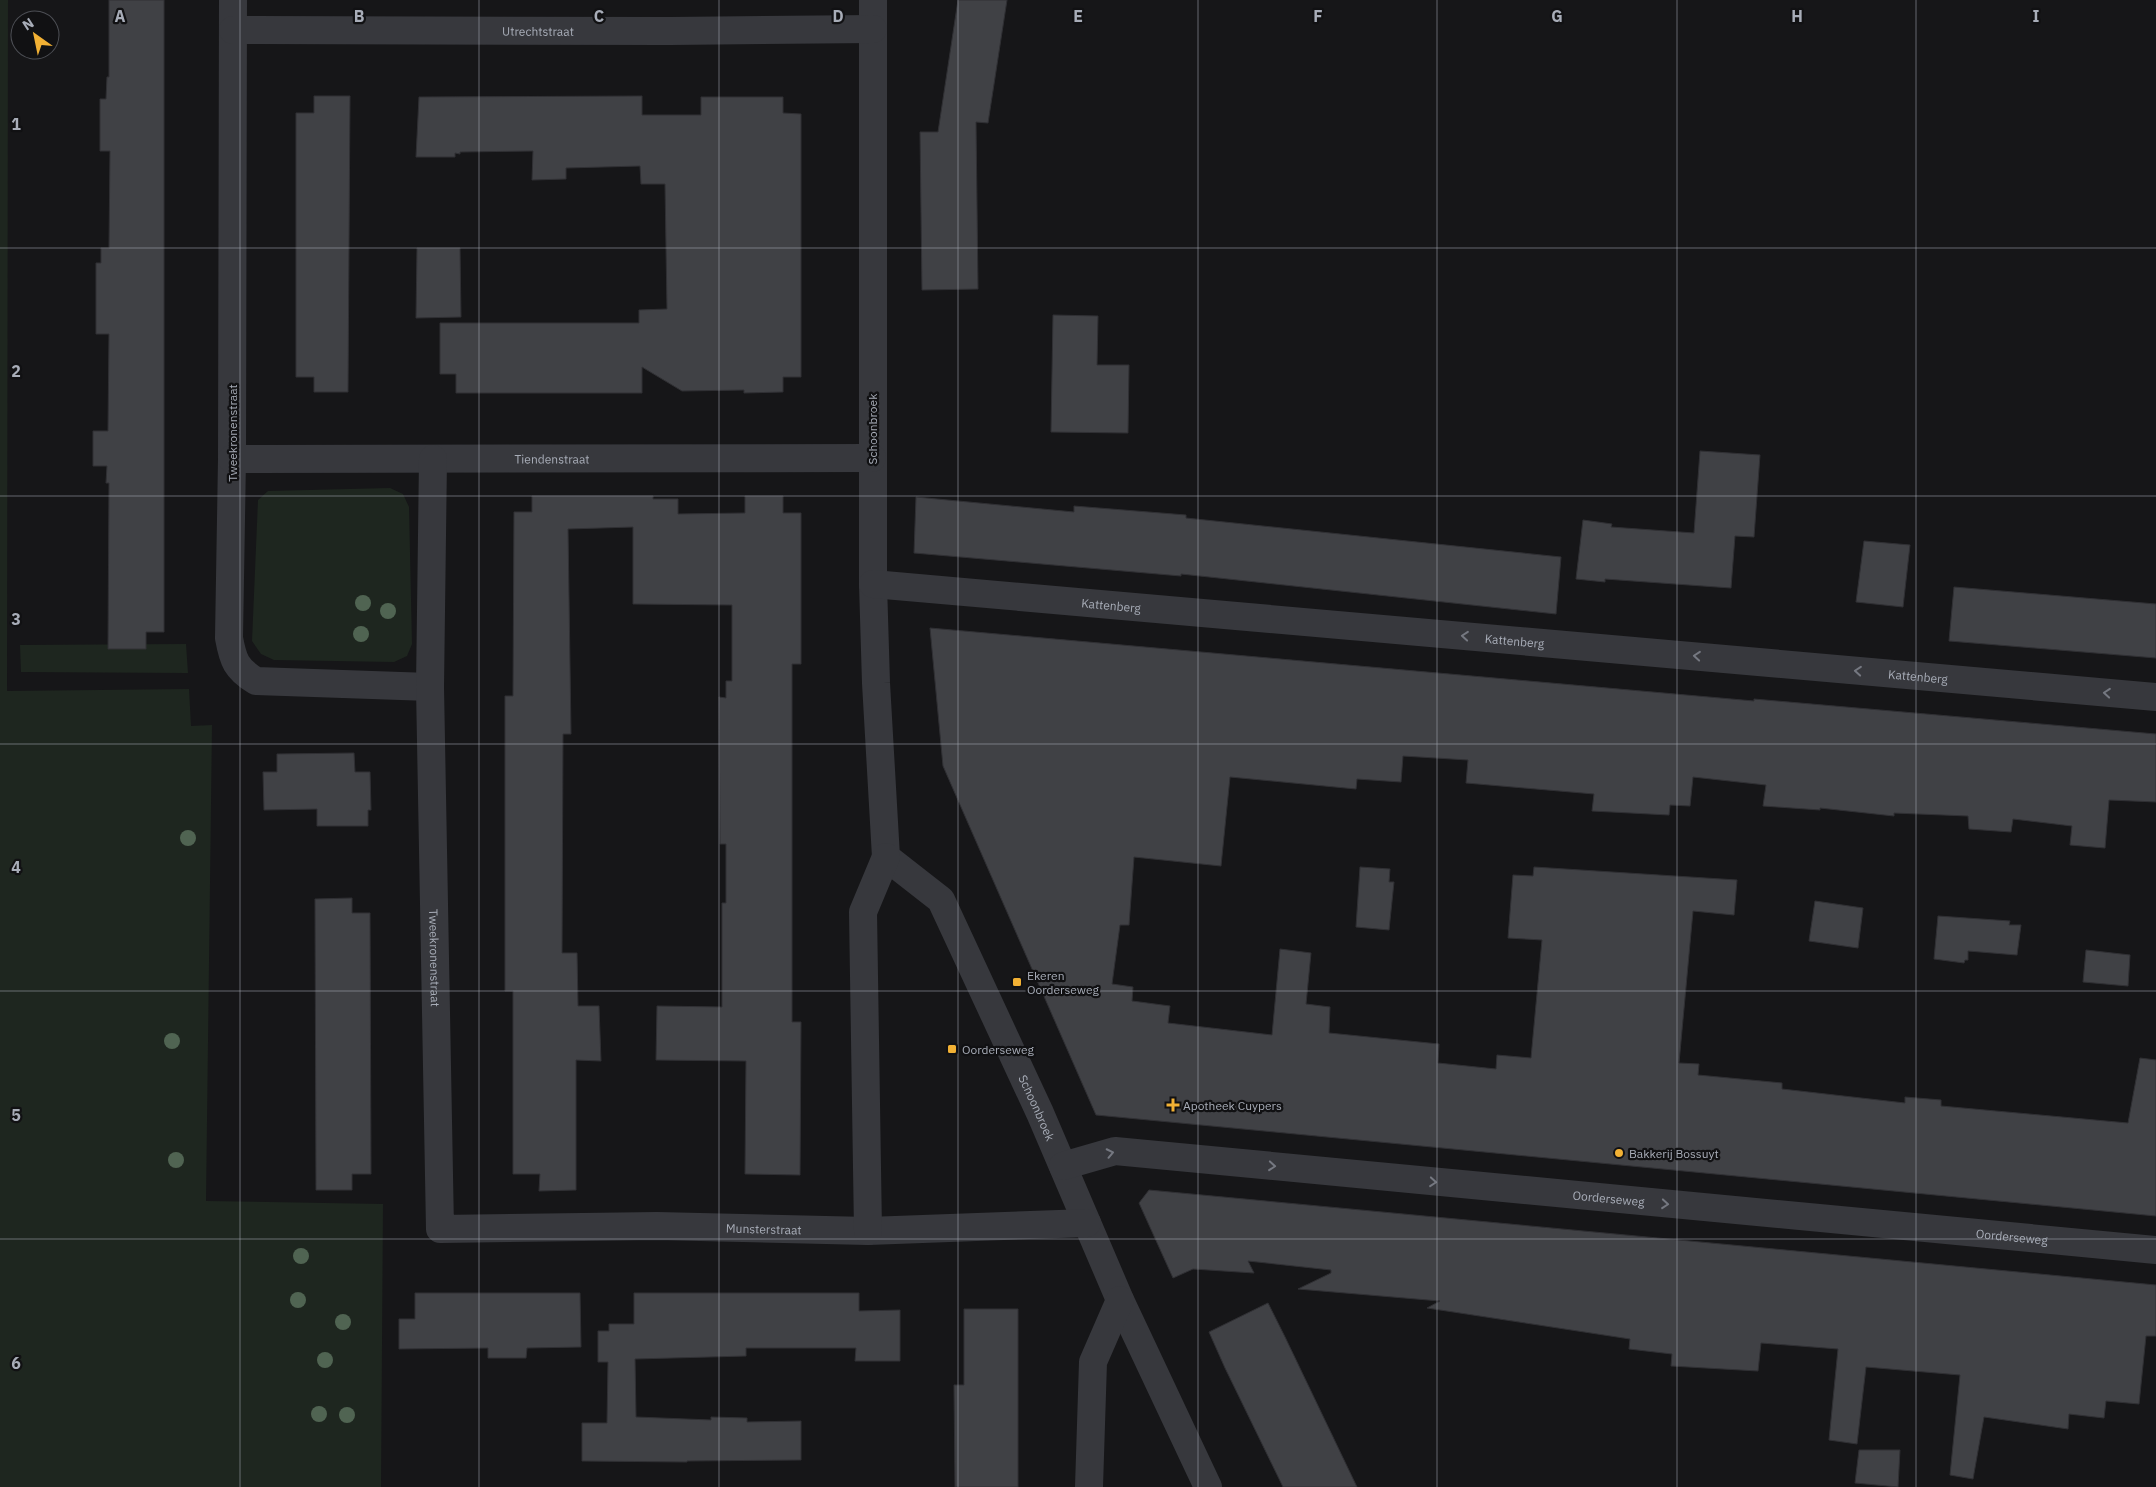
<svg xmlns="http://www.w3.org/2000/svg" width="2156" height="1487" font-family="'IBM Plex Sans',sans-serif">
  <rect width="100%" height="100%" fill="#161618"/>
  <path fill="#1e261f" d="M0,0H8L7,691L189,689L191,726L212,725L206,1201L383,1204L381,1487H0Z
    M390,488L403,494L409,507L412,644L407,656L394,662L274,660L261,654L252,641L258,500L268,491Z
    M186,644L188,673L21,672L20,645Z"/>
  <path fill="#404145" stroke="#303034" d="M109,0H164V632H146V649H108L109,483H106L107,466H93V431H108L109,334H96V263H101V248H109L110,151H100V99H106L107,77H109Z
    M958,0H1007L988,123L976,122L978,289L922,290L920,132H938Z
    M314,96H350L348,392H314V377H296V113H314Z
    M642,96V115H701V97H783V113L801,114V377H783V392L744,393V390L682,391L642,367V393H456V374H440V323H639V310L667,309L665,184H641L640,166L566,168V179L532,180L533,151L460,152V154L455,153V157H416L419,97Z
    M417,248H460L461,317L416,318Z
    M1053,315L1098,316L1097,365H1129L1128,433L1051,432Z
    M1700,451L1760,455L1754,537L1735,536L1731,588L1605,579V582L1576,579L1583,520L1612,524L1611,527L1694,533Z
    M532,496H653V499H678V514L745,513V496H783V513H801V664H792V1022H801L800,1175L745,1174L746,1061L656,1060L657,1006L722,1007V903H726V844H720L719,697L726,698V681H732V605L633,604V527L568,529L571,734H563L562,953H577L578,1006H599L601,1061L576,1060V1190L539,1191L540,1174H513V991H505V696H513L514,512H532Z
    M916,497L1074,512V506L1186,515V518L1561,557L1556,614L1181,574V576L914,553Z
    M1864,541L1910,545L1903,607L1856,602Z
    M1954,587L2156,604V658L1949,641Z
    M930,628L1754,701V699L2156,734V802L2109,800L2105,848L2070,845L2072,826L2013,819L2011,832L1969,829L1968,816L1894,813V816L1820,808V810L1763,806L1766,785L1693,777L1690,806L1670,805L1669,815L1592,811L1594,794L1466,783L1468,760L1403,756L1401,782L1357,779L1356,789L1230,777L1221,866L1134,857L1129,925H1120L1112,984L1133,987L1132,1001L1170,1006L1168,1023L1272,1035L1280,949L1311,953L1306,1004L1330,1007L1329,1033L1439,1044L1438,1063L1496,1069L1497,1055L1531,1058L1542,940L1508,938L1513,875L1533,876L1534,867L1737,880L1734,915L1693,911L1679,1063L1699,1064L1698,1075L1782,1083V1089L1905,1103V1097L1941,1100V1106L2128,1123L2140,1058L2156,1060V1216L1096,1115L943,766Z
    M354,753L355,772H370L371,810H368V826H317V809L264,810L263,772H277V754Z
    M1360,867L1390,869L1389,882H1394L1389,930L1356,927Z
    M352,898V913H370L371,1174H352V1190H316L315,899Z
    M1815,901L1863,908L1858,948L1809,941Z
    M1938,916L2010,921L2009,925H2021L2017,955L1968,951V960H1965L1964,963L1934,959Z
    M2086,950L2130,955L2128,986L2083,982Z
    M1149,1190L2156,1285V1336H2146L2139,1404L2106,1401L2104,1418L2069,1414L2068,1429L1984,1417L1973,1479L1950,1475L1960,1375L1866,1367L1857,1444L1829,1440L1838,1349L1761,1343L1758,1371L1671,1366L1672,1354L1629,1349L1630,1339L1427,1308L1440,1301L1298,1289L1331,1273V1270L1248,1261L1254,1273L1193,1269L1173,1278L1139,1203Z
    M415,1293H580L581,1347L527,1348L526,1358H488V1348L399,1349V1319H415Z
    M634,1293H859V1311L900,1310V1361H855L856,1348H746V1356L635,1359L636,1417L711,1420V1417L747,1418V1422L801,1421V1460L687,1461V1462L582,1461V1423H607L608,1362H598V1331H609V1324H634Z
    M1268,1303L1286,1339L1357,1487H1283L1225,1368L1209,1332Z
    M964,1309H1018V1487H955L954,1385H964Z
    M1859,1450H1900L1898,1487L1855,1483Z"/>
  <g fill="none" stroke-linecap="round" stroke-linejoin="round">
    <g stroke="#37383d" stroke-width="28">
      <path d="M233,0L232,459L229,638C233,660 236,669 256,681L430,687"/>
      <path id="s1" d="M873,0V584L876,683L886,857L941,900L1040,1113L1120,1300L1208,1487"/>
      <path id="s2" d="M233,30L670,31L873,29"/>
      <path id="s3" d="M232,459L872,458"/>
      <path id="s4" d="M433,459L430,687L440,1229L657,1226L868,1231L1087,1223"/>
      <path id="s5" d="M873,584L2156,697"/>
      <path id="s6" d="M1063,1166L1115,1151L2156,1250"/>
      <path d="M868,1231L863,912L886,857"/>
      <path d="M1089,1487L1093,1362L1120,1300"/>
    </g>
  </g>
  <g fill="#506452">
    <circle cx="363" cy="603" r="8"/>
    <circle cx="388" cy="611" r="8"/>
    <circle cx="361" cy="634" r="8"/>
    <circle cx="188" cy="838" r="8"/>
    <circle cx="172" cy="1041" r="8"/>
    <circle cx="176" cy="1160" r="8"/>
    <circle cx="301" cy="1256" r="8"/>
    <circle cx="298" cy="1300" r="8"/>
    <circle cx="343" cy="1322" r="8"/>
    <circle cx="325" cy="1360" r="8"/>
    <circle cx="319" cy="1414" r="8"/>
    <circle cx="347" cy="1415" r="8"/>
  </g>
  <defs><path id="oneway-chevron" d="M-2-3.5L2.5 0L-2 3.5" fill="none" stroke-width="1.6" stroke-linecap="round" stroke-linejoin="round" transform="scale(1.25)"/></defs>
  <g stroke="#757881">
    <use href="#oneway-chevron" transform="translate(1465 636) rotate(-175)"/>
    <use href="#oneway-chevron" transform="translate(1697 656) rotate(-175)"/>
    <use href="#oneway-chevron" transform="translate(1858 671) rotate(-175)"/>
    <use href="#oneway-chevron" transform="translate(2107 693) rotate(-175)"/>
    <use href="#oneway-chevron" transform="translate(1110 1153) rotate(-12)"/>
    <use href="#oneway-chevron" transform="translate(1272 1166) rotate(5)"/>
    <use href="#oneway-chevron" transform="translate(1433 1182) rotate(5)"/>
    <use href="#oneway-chevron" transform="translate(1665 1204) rotate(5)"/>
  </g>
  <path fill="none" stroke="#a8adb8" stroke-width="1" stroke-opacity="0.55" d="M240,0V1487M479,0V1487M719,0V1487M958,0V1487M1198,0V1487M1437,0V1487M1677,0V1487M1916,0V1487M0,248H2156M0,496H2156M0,744H2156M0,991H2156M0,1239H2156"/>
  <g fill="#f2b134" stroke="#111113" stroke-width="2">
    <rect x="1012" y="977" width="10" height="10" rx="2.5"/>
    <rect x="947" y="1044" width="10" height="10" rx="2.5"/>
    <path d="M1170.5 1097.5h5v5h5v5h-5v5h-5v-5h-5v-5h5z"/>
    <circle cx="1619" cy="1153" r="5"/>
  </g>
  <g text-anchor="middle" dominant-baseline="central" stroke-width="4.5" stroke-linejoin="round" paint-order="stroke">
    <g font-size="12" fill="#a8adb8" stroke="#111113">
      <text stroke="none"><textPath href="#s2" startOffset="305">Utrechtstraat</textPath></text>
      <text transform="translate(872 429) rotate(-90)">Schoonbroek</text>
      <text transform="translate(232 433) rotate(-90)">Tweekronenstraat</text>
      <text stroke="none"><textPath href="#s3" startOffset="320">Tiendenstraat</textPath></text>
      <text stroke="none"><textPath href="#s5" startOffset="239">Kattenberg</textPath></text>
      <text stroke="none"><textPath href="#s5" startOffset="644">Kattenberg</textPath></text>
      <text stroke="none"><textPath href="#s5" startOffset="1049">Kattenberg</textPath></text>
      <text stroke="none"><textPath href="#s4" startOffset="499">Tweekronenstraat</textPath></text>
      <text stroke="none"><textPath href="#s1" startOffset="1156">Schoonbroek</textPath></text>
      <text stroke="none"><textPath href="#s6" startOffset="550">Oorderseweg</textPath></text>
      <text stroke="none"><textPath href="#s4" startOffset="1094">Munsterstraat</textPath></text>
      <text stroke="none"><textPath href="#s6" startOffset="955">Oorderseweg</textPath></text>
    </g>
    <g font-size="12" fill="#a8adb8" stroke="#111113" text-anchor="start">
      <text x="1027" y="975">Ekeren<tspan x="1027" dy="14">Oorderseweg</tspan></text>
      <text x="962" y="1049">Oorderseweg</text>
      <text x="1183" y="1105">Apotheek Cuypers</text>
      <text x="1629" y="1153">Bakkerij Bossuyt</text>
    </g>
  </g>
  <g font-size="16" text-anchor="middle" font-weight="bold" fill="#a8adb8" stroke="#111113" stroke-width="4.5" stroke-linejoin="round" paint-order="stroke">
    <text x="120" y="22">A</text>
    <text x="359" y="22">B</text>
    <text x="599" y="22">C</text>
    <text x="838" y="22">D</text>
    <text x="1078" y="22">E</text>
    <text x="1318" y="22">F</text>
    <text x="1557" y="22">G</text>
    <text x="1797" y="22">H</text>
    <text x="2036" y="22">I</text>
    <text x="16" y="130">1</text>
    <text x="16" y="377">2</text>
    <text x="16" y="625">3</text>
    <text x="16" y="873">4</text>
    <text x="16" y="1121">5</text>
    <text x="16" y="1369">6</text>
  </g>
  <g transform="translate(35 35) rotate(327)"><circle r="24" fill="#111113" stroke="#4d4f55"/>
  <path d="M0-4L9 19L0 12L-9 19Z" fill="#f2b134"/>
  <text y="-8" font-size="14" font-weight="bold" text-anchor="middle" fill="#a8adb8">N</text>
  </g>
</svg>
